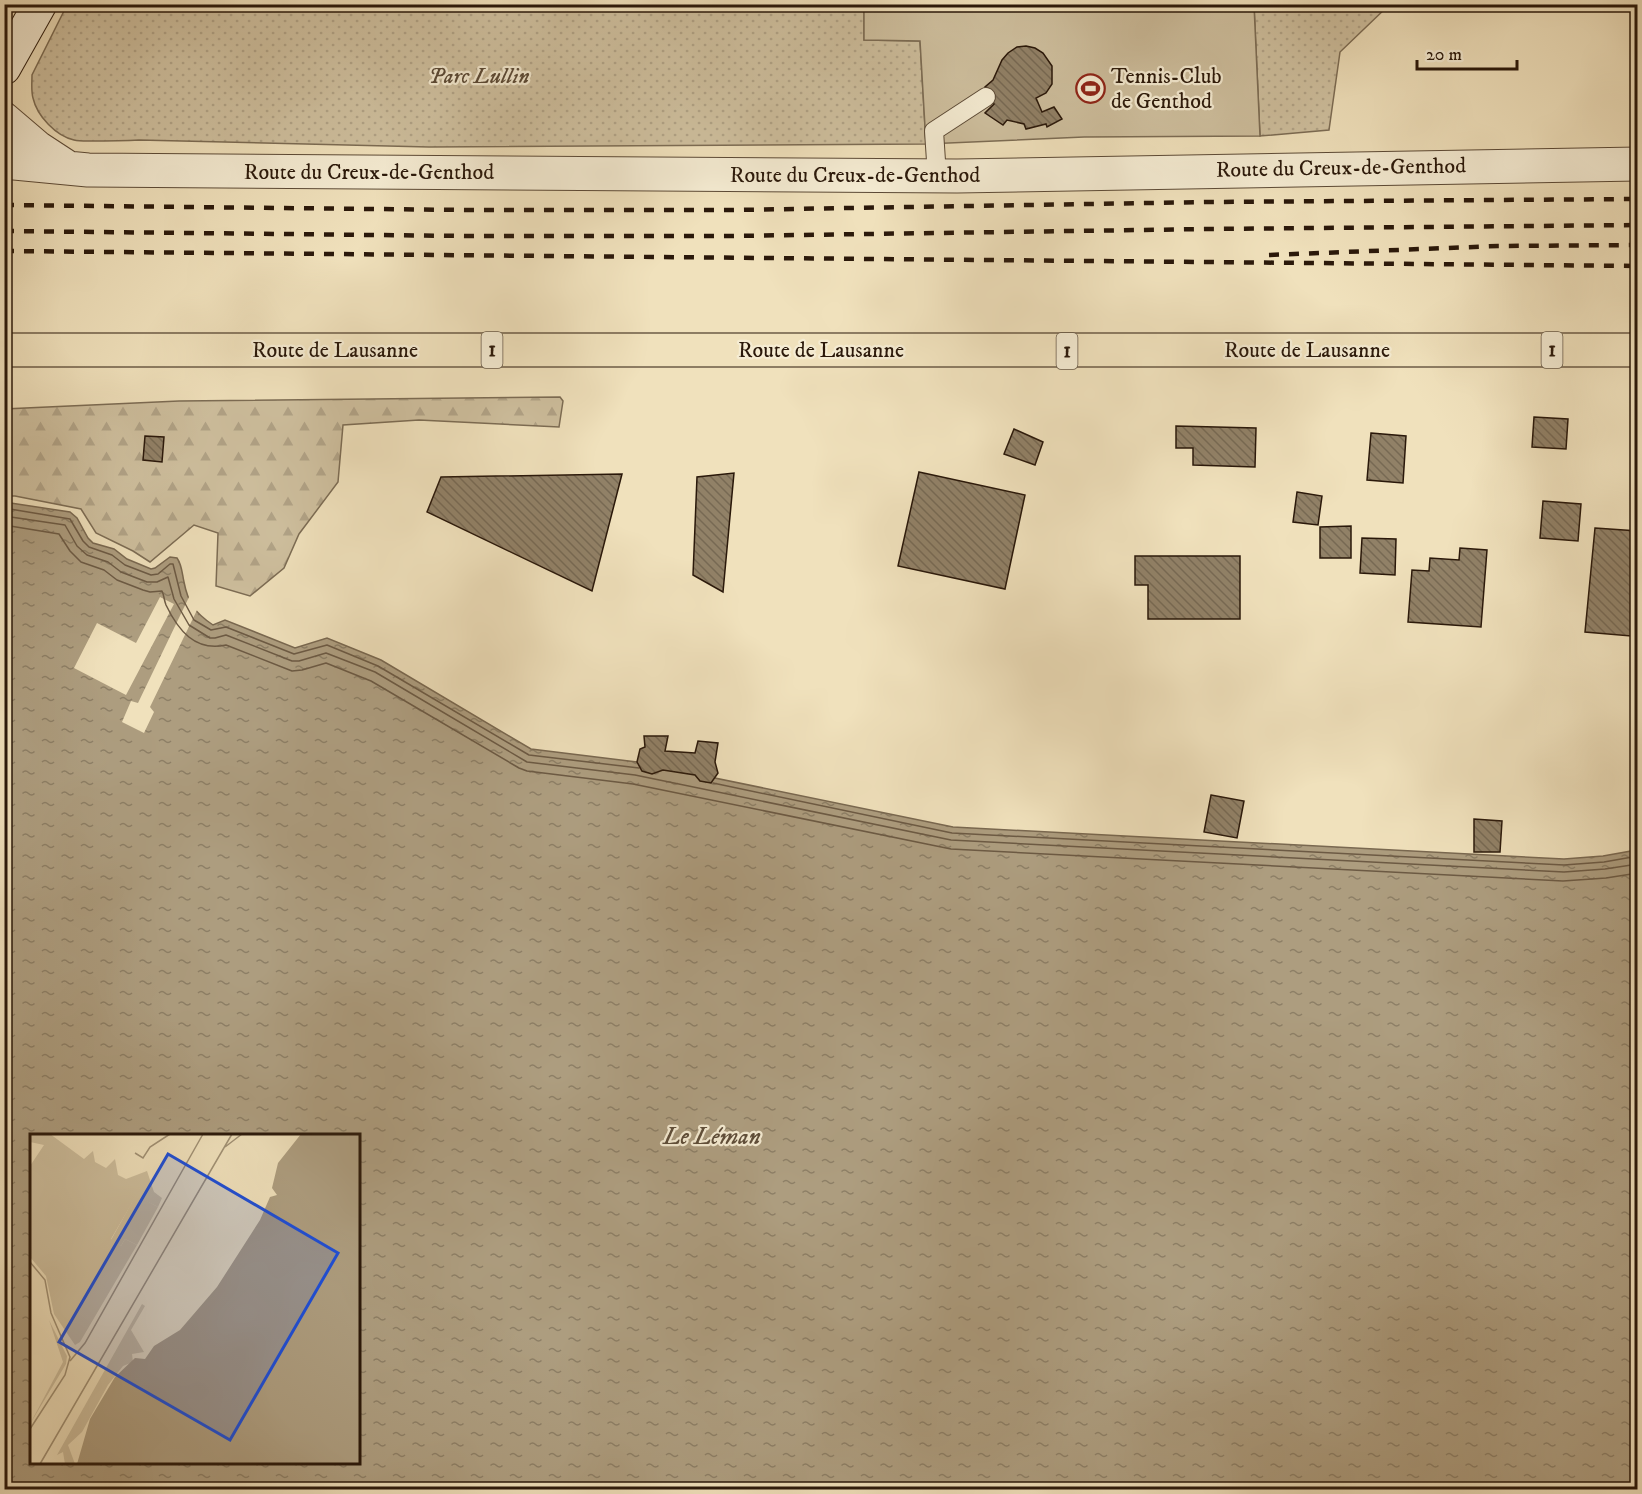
<svg xmlns="http://www.w3.org/2000/svg" width="1642" height="1494" font-family="'IM FELL DW Pica',serif">
  <defs>
    <pattern id="forest-firs" width="22" height="20" patternUnits="userSpaceOnUse" patternTransform="scale(1.5)"><rect width="22" height="20" fill="#cebf9e"/><path d="M5 1l3.5 6h-7zM16 11l3.5 6h-7z" fill="#b1a387"/></pattern>
    <pattern id="park-dots" width="8" height="8" patternUnits="userSpaceOnUse" patternTransform="scale(1.5)"><rect width="8" height="8" fill="#cebf9e"/><path d="M2 2h.1M6 6h.1" fill="none" stroke="#b1a387" stroke-width="1.8" stroke-linecap="round"/></pattern>
    <pattern id="water-ripples" width="26" height="14" patternUnits="userSpaceOnUse" patternTransform="scale(1.5)"><rect width="26" height="14" fill="#ad9d7f"/><path d="M2 4q2-2 4 0t4 0M15 11q2-2 4 0t4 0" fill="none" stroke="#8d7f66"/></pattern>
    <pattern id="building-back-hatch" width="6" height="6" patternUnits="userSpaceOnUse" patternTransform="scale(1.5)"><rect width="6" height="6" fill="#918167"/><path d="M-1 5l2 2M0 0l6 6M5-1l2 2" fill="none" stroke="#776953"/></pattern>
  </defs>
  <rect width="100%" height="100%" fill="#f0e1bc"/>
  <filter id="stains"><feTurbulence type="fractalNoise" baseFrequency=".00333" numOctaves="4"/><feColorMatrix values="0 0 0 0 .2 0 0 0 0 .09 0 0 0 0 .02 0 0 0 .5 -.17"/></filter>
  <radialGradient id="worn" r=".72"><stop offset=".6" stop-color="#630" stop-opacity="0"/><stop offset="1" stop-color="#630" stop-opacity=".3"/></radialGradient>
  <path fill="url(#forest-firs)" stroke="#7c6c54" stroke-width="1.5" d="M560,397L563,401L559,427L419,420L343,425L338,482L299,534L284,568L250,596L216,586L218,533L194,525L150,562L133,551L96,533L81,509L15,496H5L4,409L179,401Z"/>
  <path fill="url(#park-dots)" stroke="#7c6c54" stroke-width="1.5" d="M67,5H864V40L920,41L926,144L429,147L139,140C122,141 105,141 88,141C84,141 78,141 74,140C56,136 37,116 33,98C31,91 32,83 32,75Z
    M1254,5H1389L1340,52L1329,130L1260,136Z"/>
  <path fill="#cebf9e" stroke="#7c6c54" stroke-width="1.5" d="M864,5H1254L1260,136L1084,137L926,144L920,41L864,40Z"/>
  <path fill="url(#water-ripples)" stroke="#796850" stroke-width="1.5" fill-rule="evenodd" d="M4,502L70,512L77,518L88,538L93,543L114,549L127,559L151,569L155,568L170,557L177,558C182,565 182,573 184,582C188,603 195,613 213,625L225,620L295,648L327,638L381,660L531,749L637,762L953,827L1564,859L1603,856L1637,850V1489H5ZM32,1136H358V1462H32Z"/>
  <path fill="#f0e1bc" d="M190,595L198,608L150,707L154,712L144,733L122,722L131,701L138,703Z
    M160,597L174,604L126,695L74,668L97,623L136,643Z"/>
  <g fill="none" stroke-linecap="round" stroke-linejoin="round">
    <path stroke="#6c5a44" stroke-width="1.5" d="M4,508L70,519L83,541L89,547L112,555L125,565L151,575L158,574L170,564H173L181,596L194,620L211,630L226,627L294,654L327,645L378,666L529,755L639,768
      M4,516L65,525L77,546L87,555L108,562L121,572L147,582H157L168,577L174,599L189,625L210,638H215L226,635L292,661H299L326,653L375,672L527,762L635,775L951,840L1564,872L1605,869L1638,864
      M4,525L59,534L70,551L81,562L104,570L117,580L143,590L150,592L162,591C164,595 164,600 166,605C178,630 195,652 226,645L292,671L302,670L326,663L371,681L519,768L527,771L633,784L951,849L1563,881L1606,878L1638,873
      M713,783L952,833L1564,865L1604,862L1638,856"/>
  </g>
  <path fill="url(#building-back-hatch)" stroke="#2a180a" stroke-width="1.5" d="M1026,46L1035,48L1043,53L1052,66V84L1046,93L1036,98L1042,112L1054,107L1062,119L1047,127L1046,124L1026,129L1024,124L1007,120L1003,125L985,113L994,104L985,87L993,80L1002,60L1008,53L1017,47Z
    M1534,417L1568,419L1566,449L1532,447Z
    M1176,426L1256,428L1255,467L1193,465V448H1176Z
    M1014,429L1043,442L1035,465L1004,454Z
    M1371,433L1406,436L1403,483L1367,480Z
    M145,436L164,437L162,462L143,460Z
    M919,472L1025,495L1005,589L898,566Z
    M734,473L723,592L693,575L697,477Z
    M622,474L592,591L427,512L441,477Z
    M1297,492L1322,496L1318,525L1293,522Z
    M1543,501L1581,504L1578,541L1540,538Z
    M1351,526V558H1320V527Z
    M1595,528L1638,531V626L1632,625L1631,636L1585,632Z
    M1362,538L1396,539L1395,575L1360,573Z
    M1460,548L1487,550L1481,627L1408,622L1412,570L1429,571L1430,558L1459,560Z
    M1135,556H1240V619H1148V585H1135Z
    M644,736H668L665,751L695,753L698,741L718,743L715,762L718,773L711,783L700,781L695,775L663,770L652,774L642,771L637,762L640,749L645,747Z
    M1211,795L1244,801L1237,838L1204,832Z
    M1474,819L1502,821L1500,852H1474Z"/>
  <g fill="none" stroke-linecap="round" stroke-linejoin="round">
    <defs>
      <path id="lane" d="M937,176L934,131L986,97"/>
      <path id="street" d="M4,119L38,148L67,167
        M4,162L88,170L957,176L1638,164"/>
      <path id="secondary" d="M4,68L40,4"/>
      <path id="primary" d="M4,350H1638"/>
    </defs>
    <use href="#lane" stroke="#5c4a36" stroke-width="20"/>
    <use href="#street" stroke="#5c4a36" stroke-width="35"/>
    <use href="#secondary" stroke="#2a180a" stroke-width="35"/>
    <use href="#primary" stroke="#2a180a" stroke-width="35"/>
    <use href="#lane" stroke="#f5ecd3" stroke-width="18"/>
    <use href="#street" stroke="#f5ecd3" stroke-width="33"/>
    <use href="#secondary" stroke="#f5ecd3" stroke-width="33"/>
    <use href="#primary" stroke="#f0e1bc" stroke-width="33"/>
    <path stroke="#2a180a" stroke-width="4.5" stroke-dasharray="10 10" stroke-linecap="butt" d="M4,205L467,210H732L1208,202L1638,199
      M4,231L468,236H731L1209,229L1638,225
      M4,251L1638,266
      M1269,255L1498,246L1638,245"/>
  </g>
  <defs>
    <symbol id="stadium-ring" viewBox="-11 -11 22 22"><circle r="9.5" fill="#f5ecd3" stroke="#8f2418" stroke-width="1.5"/><path d="M0-5a6.5 5 0 1 0 0 10a6.5 5 0 1 0 0-10ZM-3.5-1.8h7v3.6h-7Z" fill="#8f2418"/></symbol>
  </defs>
  <g fill-rule="evenodd">
    <use href="#stadium-ring" x="1074" y="72" width="33" height="33"/>
  </g>
  <g text-anchor="middle" dominant-baseline="central" stroke-width="4.5" stroke-linejoin="round" paint-order="stroke">
    <g fill="#f5ecd3" stroke="#675846" stroke-width="1.5">
      <rect x="481.5" y="332" width="21" height="36" rx="4.5"/>
      <rect x="1541.5" y="332" width="21" height="36" rx="4.5"/>
      <rect x="1056.5" y="333" width="21" height="36" rx="4.5"/>
    </g>
    <g font-size="21" font-weight="bold" fill="#2a180a">
      <text x="492" y="350">1</text>
      <text x="1552" y="350">1</text>
      <text x="1067" y="351">1</text>
    </g>
    <g font-size="22" font-style="italic" fill="#5b4a36" stroke="#f5ecd3">
      <text x="479" y="76">Parc Lullin</text>
    </g>
    <g font-size="22" fill="#2a180a" stroke="#f5ecd3" text-anchor="start">
      <text x="1111" y="76">Tennis-Club<tspan x="1111" dy="25">de Genthod</tspan></text>
    </g>
    <g font-size="22" fill="#2a180a" stroke="#f5ecd3">
      <text transform="translate(1341 168) rotate(-1)">Route du Creux-de-Genthod</text>
      <text x="369" y="172">Route du Creux-de-Genthod</text>
      <text x="855" y="175">Route du Creux-de-Genthod</text>
      <text x="335" y="350">Route de Lausanne</text>
      <text x="821" y="350">Route de Lausanne</text>
      <text x="1307" y="350">Route de Lausanne</text>
    </g>
    <g font-size="24" font-style="italic" fill="#5e4d39" stroke="#f5ecd3">
      <text x="712" y="1137">Le Léman</text>
    </g>
  </g>
  <g transform="translate(30 1134)">
    <rect width="330" height="330" fill="#f0e1bc"/>
    <path d="M112,170L115,172L101,196L114,218L102,220L103,228L93,232L78,251L52,298L38,311L45,330H35L33,318L27,321ZM19,186L37,222L36,230L0,290L33,228Z" fill="#cebf9e"/>
    <path d="M0,0H20L54,25L63,17L65,28L76,34L85,25L88,41L96,45L117,37L124,58L132,64L128,73L106,62L81,105L91,112L95,105L107,111L50,208L45,211L24,180L16,142L0,123V32L14,11L0,8Z" fill="#cebf9e"/>
    <path d="M106,61L128,73L107,111L95,105L91,112L81,106Z" fill="#cebf9e"/>
    <path d="M271,0H330V330H47L60,285L85,243L105,224L115,225L124,212L150,196L187,153L230,86L240,63L247,61L242,54L248,29Z" fill="#ad9d7f"/>
    <path fill="none" stroke="#a19175" stroke-width="1.5" d="M195,13L212,0M105,19L113,24L120,13L140,0M0,128L15,146L21,179L40,223L35,241L0,295M40,227L55,209L173,0M10,330L202,0"/>
    <path fill="#1d4ed8" fill-opacity="0.15" stroke="#1d4ed8" stroke-width="3" d="M138,20L308,119L200,306L29,208Z"/>
    <rect width="330" height="330" fill="none" stroke="#2a180a" stroke-width="3"/>
  </g>
  <rect width="1642" height="1494" fill="none" stroke="#f0e1bc" stroke-width="24"/>
  <rect x="6" y="6" width="1630" height="1482" fill="none" stroke="#2a180a" stroke-width="3"/>
  <rect x="12" y="12" width="1618" height="1470" fill="none" stroke="#2a180a" stroke-width="1.5"/>
  <path d="M1417 60v9h100v-9" fill="none" stroke="#2a180a" stroke-width="3"/>
  <text x="1426" y="60" font-size="18" fill="#2a180a" stroke="#f5ecd3" stroke-width="4.5" paint-order="stroke">20 m</text>
  <rect width="100%" height="100%" filter="url(#stains)"/>
  <rect width="100%" height="100%" fill="url(#worn)"/>
</svg>
